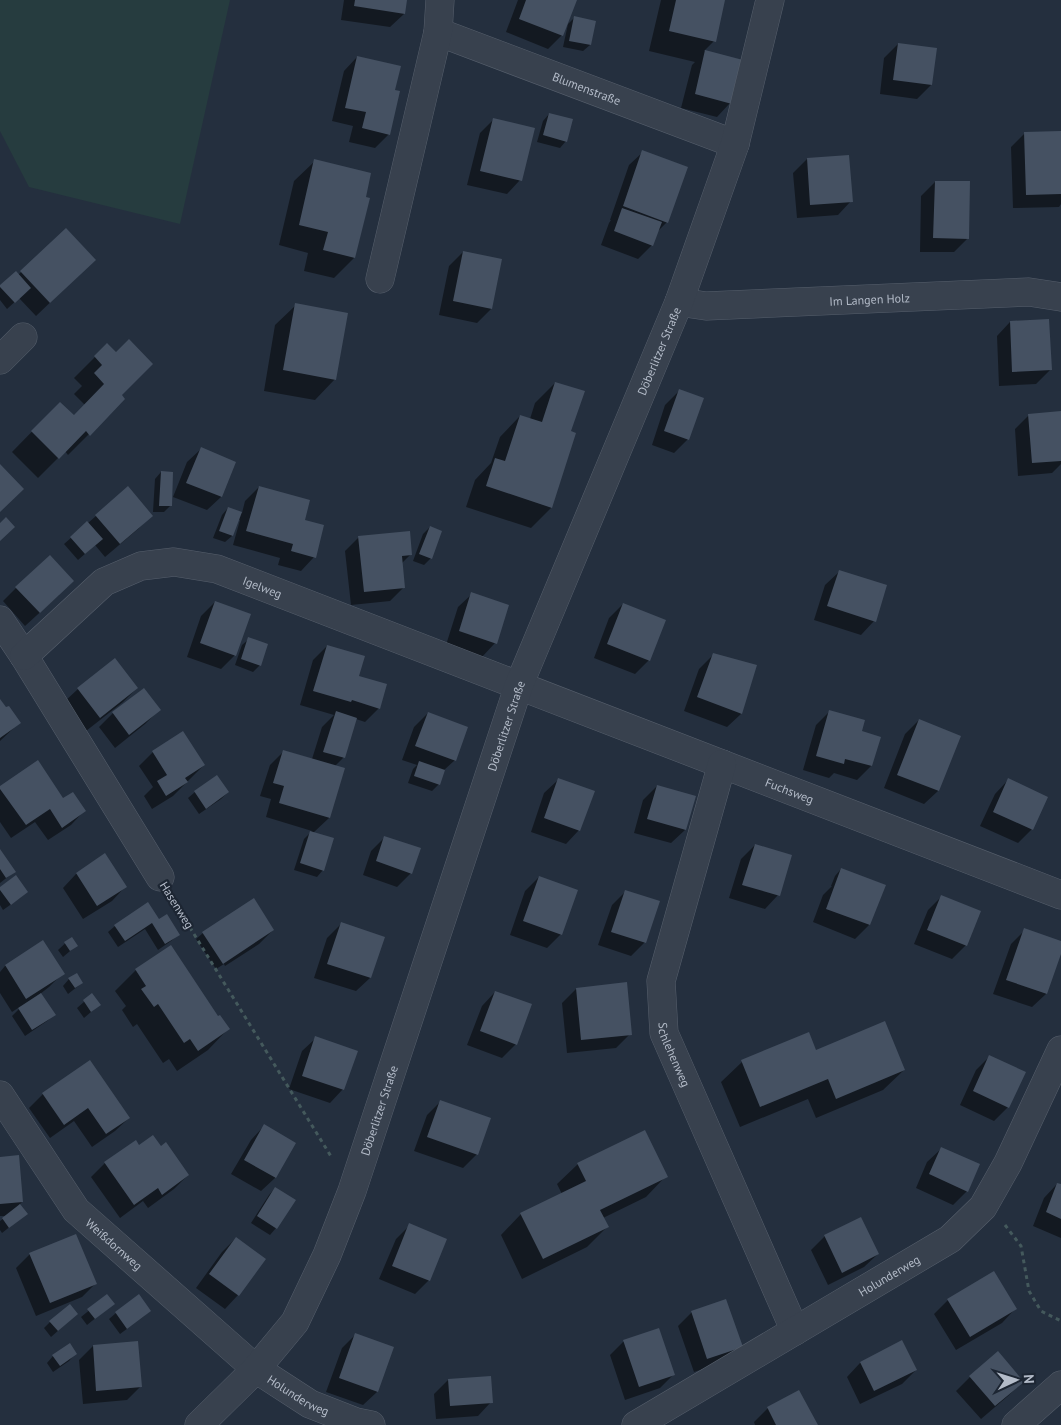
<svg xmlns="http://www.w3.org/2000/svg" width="1061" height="1425" font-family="'PT Sans',sans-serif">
  <rect width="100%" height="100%" fill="#242f3e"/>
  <path fill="#263c3f" d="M0,0H230L180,224L29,187L0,131Z"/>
  <path fill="#0007" d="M344,0H406L404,14L390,27L341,20Z
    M518,0H575L562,35L548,49L506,32Z
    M661,0H724L714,41L704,51L741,60L730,103L717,117L681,108L692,65L695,62L649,51Z
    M574,18L594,22L590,45L583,51L563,47L568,24Z
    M898,44L936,49L931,85L917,99L880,94L884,58Z
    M357,57L394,91L389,134L375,148L349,142L353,126L332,121L344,71Z
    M549,114L566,141L560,148L537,142L543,121Z
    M494,119L520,180L507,194L467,185L480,133Z
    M1061,132V204L1059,207L1013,208L1011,147L1025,133Z
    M643,152L667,222L657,232L652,245L638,259L601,245L609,223L611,220H610L629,165Z
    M807,159L851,201L838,215L797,218L793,173Z
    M315,161L354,258L334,278L304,271L308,253L279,245L294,181Z
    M935,182L967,239L954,252H920L921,196Z
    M66,230L80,274L36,316L19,298L7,309L0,300V286L18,275Z
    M463,252L501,260L491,309L477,323L439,315L449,266Z
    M296,305L335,379L315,400L264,391L275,325Z
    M1010,322L1050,370L1036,384L999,386L997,336Z
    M107,345L120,395L124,399L68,455L65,451L38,478L12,452L60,403L74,417L85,405L74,394L82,386L74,378Z
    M555,383L570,432L551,508L531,528L466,507L475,480L491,463L500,437L520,416L530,419L535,403Z
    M679,391L688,439L674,453L652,445L665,405Z
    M1061,413V464L1052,473L1018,476L1015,429L1029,415Z
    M201,449L221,497L207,510L173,497L187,462Z
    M161,472L171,505L164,512H153L155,479Z
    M259,487L303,521L314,557L301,571L278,565L280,558L233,545L240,520L238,519L232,536L225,542L213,538L222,515L228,508L242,513L245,501Z
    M128,488L151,516L138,529L105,557L95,545L78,560L64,544Z
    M430,527L431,558L424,565L413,561L423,534Z
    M359,537L411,554L401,564L404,587L390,601L351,605L345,551Z
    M839,572L874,621L861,635L814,620L825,585Z
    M16,588L59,595L25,626L3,601Z
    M472,594L495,643L482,657L446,645L458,607Z
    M215,602L235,655L221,669L187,657L201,616Z
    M623,604L649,660L635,674L594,658L609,618Z
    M249,639L260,665L253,672L235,665L242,645Z
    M327,646L358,677L379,708L365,722L356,719L343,758L335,766L329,818L313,833L323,870L317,877L294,870L304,839L312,831L266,817L271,799L260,796L270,765L284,751L312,759L322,727L334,715L300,705L313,660Z
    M713,655L741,714L727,727L684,711L699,669Z
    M137,688L123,702L86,731L64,702L78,689Z
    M143,689L159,710L145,724L115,748L99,727L113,713Z
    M0,701L19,723L0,741Z
    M830,711L861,732L871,766L857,780L834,773L829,778L803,770L816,725Z
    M428,713L455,760L443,771L439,784L432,791L408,783L413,769L417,765L402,760L414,727Z
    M919,720L938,791L924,804L884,788L905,734Z
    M153,752L204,765L173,796L152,809L144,796L153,787L139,766Z
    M558,780L579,830L566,844L531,832L544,793Z
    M1008,780L1032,829L1018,843L980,826L995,794Z
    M657,786L685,830L671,843L634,833L643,800Z
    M0,787L63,800L84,811L71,825L48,840L35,822L11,838L0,822Z
    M195,792H228L221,799L199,814L188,798Z
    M385,837L411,873L397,887L363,875L371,851Z
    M755,845L778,895L765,909L729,898L741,859Z
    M0,851L14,872L0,883Z
    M105,855L125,887L112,901L83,919L63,888L76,874Z
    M841,869L884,885L869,925L855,939L813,922L823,895L832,886H831L835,876Z
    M539,877L561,934L547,948L510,935L525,891Z
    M0,888L27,892L20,898L3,910L0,905Z
    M626,891L645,942L631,956L598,945L612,905Z
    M942,896L966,945L952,959L914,944L928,910Z
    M159,921L178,935L171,941L158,950L145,929L118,947L108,932L115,926Z
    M341,924L370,978L356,991L314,978L327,938Z
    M273,930L259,944L225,966L224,964L216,969L196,939L203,933Z
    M1025,930L1061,942V950L1046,994L1032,1007L993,994L1011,944Z
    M71,938L76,946L63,957L58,950Z
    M43,942L63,973L49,987L40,994L54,1015L47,1021L25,1036L12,1016L19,1009L18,1008L12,1012L0,993V972L5,966Z
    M136,970L218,1018L228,1029L208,1050L177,1071L169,1059L163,1063L137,1024L133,1027L122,1010L126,1006L115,991Z
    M69,979L82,983L68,994L63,986Z
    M576,989L630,1034L616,1048L567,1053L562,1003Z
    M495,992L516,1044L502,1058L467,1045L482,1006Z
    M92,995L99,1005L84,1018L77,1008Z
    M316,1038L343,1089L330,1103L289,1089L302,1051Z
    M815,1051L904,1070L883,1090L816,1118L808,1099L740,1127L721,1082L742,1062Z
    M990,1056L1008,1107L994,1121L960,1105L976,1070Z
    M90,1061L129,1118L115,1131L92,1147L74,1121L50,1138L29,1108L43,1094Z
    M441,1101L477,1154L463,1168L414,1151L427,1115Z
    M264,1126L294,1143L275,1178L261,1191L231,1174L251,1140Z
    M138,1147L161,1148L188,1175L174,1189L148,1208L143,1201L120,1218L91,1177L105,1163Z
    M941,1149L967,1191L953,1205L916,1188L927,1162Z
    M0,1158L22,1202L19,1205L26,1214L2,1233L0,1230V1221L7,1216H0Z
    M578,1164L666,1176L646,1197L603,1218L607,1227L587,1247L522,1279L501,1235L521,1214L562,1194L557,1184Z
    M1057,1184L1061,1186V1238L1033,1226L1044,1198Z
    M275,1188L276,1228L270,1235L251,1223L269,1195Z
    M860,1219L878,1254L864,1267L828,1285L811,1250L825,1236Z
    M410,1225L429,1280L415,1294L379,1279L396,1239Z
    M236,1238L238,1295L225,1309L196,1288L222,1252Z
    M30,1254L95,1284L82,1297L36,1316L16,1268Z
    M107,1296L113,1304L87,1325L81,1317Z
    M948,1300L1015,1309L1002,1323L956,1350L934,1314Z
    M150,1311L143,1317L120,1334L109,1319L116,1313Z
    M692,1312L741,1347L727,1361L694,1372L678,1326Z
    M77,1314L51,1337L44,1328L50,1322Z
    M658,1329L674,1374L660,1388L625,1400L610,1355L623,1342Z
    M356,1334L377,1392L363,1405L326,1392L342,1348Z
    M901,1342L916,1370L902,1384L860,1404L847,1377L860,1363Z
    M93,1346L141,1386L127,1400L83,1404L79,1360Z
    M75,1354L69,1361L53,1372L47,1363L53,1356Z
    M970,1377L1022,1382L1008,1396L981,1419L956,1391Z
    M448,1380L491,1402L478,1416L436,1419L434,1394Z
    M799,1392L817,1425H755L754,1422L768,1408Z"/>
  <path fill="#455162" d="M355,0H407L405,14L354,6Z
    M526,0H577L563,36L519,19Z
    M676,0H725L716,42L669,31Z
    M574,16L596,21L591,45L569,41Z
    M898,43L937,48L932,85L893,80Z
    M705,50L743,60L732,104L695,94Z
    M357,56L401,66L395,90L400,91L390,135L362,128L366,112L345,108Z
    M549,113L573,119L567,142L543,135Z
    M493,118L535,128L522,181L480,171Z
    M1061,131V194L1026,195L1024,132Z
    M642,150L688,167L668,223L623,206Z
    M849,155L853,202L810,205L807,158Z
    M314,159L371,173L366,197L370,198L355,258L323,250L328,232L299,225Z
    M935,181H970L969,239L933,238Z
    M622,208L662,222L653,246L614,231Z
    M66,228L96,260L50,303L20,271Z
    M463,251L502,259L492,309L453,301Z
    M16,271L31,288L15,303L0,287V285Z
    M295,303L348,313L336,380L283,370Z
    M1049,319L1052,370L1012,372L1010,321Z
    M129,339L153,364L122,395L125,399L90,436L86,431L59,459L31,431L60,402L74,415L104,384L94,373L102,365L94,356L107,343L116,352Z
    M555,382L585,391L571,431L576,433L552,508L486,486L495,458L505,461L520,415L542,422Z
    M679,389L704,398L689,440L664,431Z
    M1061,411V461L1032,463L1028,414Z
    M201,447L236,462L222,497L186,483Z
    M0,464L24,489L0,512Z
    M161,471L173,472L172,506H159Z
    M128,486L153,516L120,544L95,515Z
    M259,486L310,500L305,520L324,525L316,558L291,551L293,544L246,531Z
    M228,507L242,512L233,536L219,531Z
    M6,517L15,527L0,541V523Z
    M87,521L103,539L85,554L70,537Z
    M430,526L442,531L432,559L419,554Z
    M410,531L412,555L402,556L405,588L364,592L358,536Z
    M50,555L74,581L40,613L15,587Z
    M839,570L887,585L876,622L827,606Z
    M471,592L509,605L497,644L459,631Z
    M215,601L251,614L236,656L200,643Z
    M623,603L666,620L650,661L607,644Z
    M248,637L268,644L261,666L241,659Z
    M327,645L365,656L359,676L387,684L380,709L352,700L351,702L313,691Z
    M713,653L757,665L742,714L697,697Z
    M115,658L138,688L100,718L77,688Z
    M144,688L161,710L129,735L112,712Z
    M0,699L6,707L9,706L21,723L0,738Z
    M829,710L865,720L862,731L881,737L872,766L845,759L844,764L816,756Z
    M336,711L357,718L345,758L323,752Z
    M428,712L468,727L456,761L415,746Z
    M919,719L961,736L939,791L897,775Z
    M183,731L205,765L185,778L188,782L166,796L157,781L167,775L152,751Z
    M283,750L345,768L330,818L279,803L284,786L273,783Z
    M38,760L63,798L73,792L86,811L62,828L50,809L26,825L0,789V786Z
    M419,761L445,770L440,785L414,776Z
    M217,775L229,792L206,809L194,791Z
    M558,778L595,791L580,831L544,818Z
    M1008,778L1048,797L1033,830L993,812Z
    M657,785L696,796L686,830L647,819Z
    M310,831L334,838L324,871L300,863Z
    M384,836L421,848L412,874L376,861Z
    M755,844L792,855L780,896L742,885Z
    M0,849L16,872L6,878L0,869Z
    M105,853L127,887L97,906L76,873Z
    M841,868L886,885L870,925L826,909Z
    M16,875L28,892L11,905L0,890V887Z
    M539,876L578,890L562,935L523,921Z
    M625,890L660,901L646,943L611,932Z
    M941,895L981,911L967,946L927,930Z
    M254,898L274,930L223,964L202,932Z
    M148,902L159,919L167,914L180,935L165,944L152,923L125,941L114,925Z
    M341,922L385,937L371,978L327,964Z
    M1024,928L1061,941V954L1047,994L1006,980Z
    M72,937L78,946L70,951L64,942Z
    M43,940L65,974L26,999L5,965Z
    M171,945L218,1016L220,1015L230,1029L198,1051L190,1039L184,1043L158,1004L154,1007L141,989L146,986L135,969Z
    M77,973L83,983L75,988L68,978Z
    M627,982L632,1035L581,1040L576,988Z
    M495,991L532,1004L517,1045L480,1031Z
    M41,993L56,1015L32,1030L18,1008Z
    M92,993L101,1005L91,1012L83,1000Z
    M885,1021L905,1070L836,1099L828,1079L760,1107L741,1060L809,1032L816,1050Z
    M315,1036L358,1051L344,1090L302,1076Z
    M989,1055L1026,1072L1009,1108L973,1091Z
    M90,1060L130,1118L106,1134L88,1108L64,1125L42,1093Z
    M440,1100L491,1118L478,1155L427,1137Z
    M264,1124L296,1143L276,1178L244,1160Z
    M645,1130L668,1177L600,1210L609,1227L543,1259L520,1213L586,1181L577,1163Z
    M153,1135L161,1146L166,1142L189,1175L162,1195L158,1188L134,1205L104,1162L136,1140L139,1145Z
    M941,1147L980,1164L968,1192L929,1174Z
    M19,1155L23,1202L0,1204V1157Z
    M1057,1183L1061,1184V1219L1046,1212Z
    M275,1187L296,1200L277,1229L257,1216Z
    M20,1204L28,1214L9,1228L2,1218Z
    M861,1217L879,1254L842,1273L824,1235Z
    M409,1223L447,1239L430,1281L392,1266Z
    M76,1234L97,1284L50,1303L29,1253Z
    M236,1237L266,1259L239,1296L209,1274Z
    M994,1271L1017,1309L970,1337L947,1299Z
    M107,1294L115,1304L95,1319L87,1309Z
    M139,1294L151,1311L127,1329L115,1312Z
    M726,1299L743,1347L707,1359L691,1311Z
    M70,1304L78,1314L58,1331L49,1321Z
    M659,1328L675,1375L639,1387L623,1340Z
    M355,1333L394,1347L378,1392L339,1378Z
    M902,1340L917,1370L874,1391L860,1362Z
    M138,1341L142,1387L96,1391L93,1345Z
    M70,1343L77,1354L60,1366L52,1355Z
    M998,1351L1024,1382L995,1406L969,1376Z
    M491,1376L493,1403L450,1406L448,1379Z
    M799,1390L818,1425H776L767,1407Z"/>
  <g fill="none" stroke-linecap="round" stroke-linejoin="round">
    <defs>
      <g id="minor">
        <path id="s1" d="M438,32L735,144"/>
        <path d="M380,279L438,32L440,0"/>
        <path id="s2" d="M679,302L706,306L1029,292L1061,297"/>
        <path d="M0,360L23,337"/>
        <path d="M0,620L24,656L160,877"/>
        <path id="s3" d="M24,656L104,582L141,566L174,562L217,569L1061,895"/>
        <path id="s4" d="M722,764L661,981L664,1033L795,1331"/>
        <path id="s5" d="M0,1095L76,1210L256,1369L310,1404L356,1422L371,1425"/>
        <path id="s6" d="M199,1425L256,1369L295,1322L327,1255L352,1191L519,685L679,302L735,144L770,0"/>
        <path id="s7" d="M636,1425L950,1239L983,1207L1008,1163L1061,1050"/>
        <path d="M1016,1425L1061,1385"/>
      </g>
    </defs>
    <use href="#minor" stroke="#565f6c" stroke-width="29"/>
    <path stroke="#44595c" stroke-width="3" stroke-dasharray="4 4" stroke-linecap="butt" d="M173,900L332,1158
      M1005,1225L1021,1246L1029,1291L1041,1311L1061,1321"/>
    <use href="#minor" stroke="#38414e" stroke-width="28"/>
  </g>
  <g text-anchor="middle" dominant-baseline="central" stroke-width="4.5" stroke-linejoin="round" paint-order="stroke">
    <g font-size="12" fill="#b4bcc9" stroke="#1d2633">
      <text stroke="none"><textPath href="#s1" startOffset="159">Blumenstraße</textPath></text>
      <text stroke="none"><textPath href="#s2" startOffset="191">Im Langen Holz</textPath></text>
      <text stroke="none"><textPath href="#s6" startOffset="1179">Döberlitzer Straße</textPath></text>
      <text stroke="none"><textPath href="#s3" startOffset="275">Igelweg</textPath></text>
      <text stroke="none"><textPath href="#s6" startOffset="774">Döberlitzer Straße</textPath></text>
      <text stroke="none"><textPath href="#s3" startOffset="840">Fuchsweg</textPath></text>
      <text transform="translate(177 905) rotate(58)">Hasenweg</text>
      <text stroke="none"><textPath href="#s4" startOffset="301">Schlehenweg</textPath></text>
      <text stroke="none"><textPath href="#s6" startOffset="369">Döberlitzer Straße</textPath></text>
      <text stroke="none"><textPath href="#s5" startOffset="189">Weißdornweg</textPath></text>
      <text stroke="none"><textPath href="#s7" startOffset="294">Holunderweg</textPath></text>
      <text stroke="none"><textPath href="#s5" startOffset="428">Holunderweg</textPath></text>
    </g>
  </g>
  <g transform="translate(1016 1380) rotate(86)" stroke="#1d2633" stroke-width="4" paint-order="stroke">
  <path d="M0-4L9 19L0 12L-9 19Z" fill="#b4bcc9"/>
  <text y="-8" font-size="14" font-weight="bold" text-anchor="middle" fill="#b4bcc9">N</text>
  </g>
</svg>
